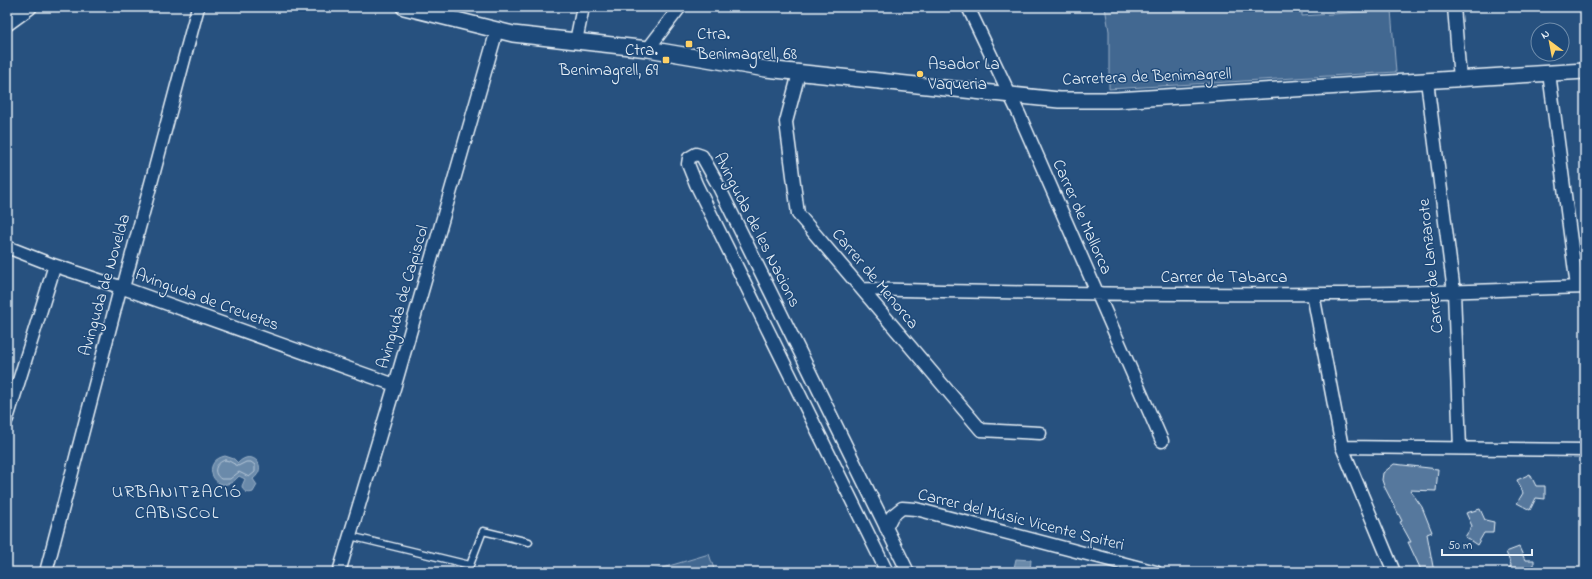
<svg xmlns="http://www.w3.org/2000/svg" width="1592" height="579" font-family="'Indie Flower',sans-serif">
  <rect width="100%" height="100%" fill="#27517f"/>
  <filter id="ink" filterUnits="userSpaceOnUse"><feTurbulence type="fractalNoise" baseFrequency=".025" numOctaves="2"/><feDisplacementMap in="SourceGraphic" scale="8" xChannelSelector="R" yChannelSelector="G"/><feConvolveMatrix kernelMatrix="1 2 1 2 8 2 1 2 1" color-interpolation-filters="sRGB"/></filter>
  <g filter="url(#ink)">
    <path fill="#436891" stroke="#96acc4" d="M1105,7H1302V16L1391,10L1396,72L1109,89V31Z
      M709,554L715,572H649Z"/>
    <path fill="#6b8aaa" stroke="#9db3c9" d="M225,456L234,459L238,463C252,448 269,467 253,479L257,485L253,492C248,494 243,492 242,486L245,479L239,476C218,501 197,462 225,456Z
      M1016,559L1031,560L1030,572H1013Z"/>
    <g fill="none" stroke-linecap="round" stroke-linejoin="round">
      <path stroke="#b6c8d9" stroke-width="1" d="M225,460L229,461L238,466L246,462H251L255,465V472L249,477L239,472L230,479H221C212,473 215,463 225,460Z"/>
    </g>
    <path fill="#57789d" stroke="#e8f1f8" d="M1394,464L1438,469L1436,491L1410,490L1422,507L1432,532L1427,534L1434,572H1422L1408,542H1411L1400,522L1402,521L1384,486L1382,480L1383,473Z
      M1530,474L1536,486H1545V499L1536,498L1530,510L1517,503L1523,493L1517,480Z
      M1480,509L1485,520L1494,522L1493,533H1484L1477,545L1465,537L1472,526L1466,513Z
      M1519,547L1525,560H1534V572L1520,571V572H1508L1511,565L1506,552Z"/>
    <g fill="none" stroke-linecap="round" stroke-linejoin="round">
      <defs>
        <path id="service" d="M350,536L470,565L483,531L529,542"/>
        <path id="minor" d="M968,7L1019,114L1162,441
          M1454,7L1460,79
          M576,41L583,7
          M648,49L680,7
          M799,73L786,122L798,214L981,430L1040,433
          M1549,73L1577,287
          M1427,81L1454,292L1460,448
          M7,247L53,265L123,288L395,385
          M862,289C1013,293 1163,295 1313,294C1404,294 1494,290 1585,287
          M1313,294L1342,447L1394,572
          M7,419L54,268L53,265
          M1342,447L1585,450
          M886,528L892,516L902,508L916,509L1156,572
          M46,572L119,293L123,288L198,7
          M339,572L395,385L497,30
          M887,572L696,184L688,164L689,158L696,154L702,156L717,183L908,572"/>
        <path id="tertiary" d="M404,7L513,34L648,49L766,69L1059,100H1116L1585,71
          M7,23L29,7"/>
      </defs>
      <use href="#service" stroke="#e8f1f8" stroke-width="9"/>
      <use href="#minor" stroke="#e8f1f8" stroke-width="15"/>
      <use href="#tertiary" stroke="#e8f1f8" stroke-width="18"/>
      <use href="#service" stroke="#1f4a7a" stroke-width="6"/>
      <use href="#minor" stroke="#1f4a7a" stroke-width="12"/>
      <use href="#tertiary" stroke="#1f4a7a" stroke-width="15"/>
    </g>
  </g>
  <g fill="#ffd166" stroke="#1f4a7a" stroke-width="1.5">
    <rect x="685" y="40" width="8" height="8" rx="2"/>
    <rect x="662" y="56" width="8" height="8" rx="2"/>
    <circle cx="920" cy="74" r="4"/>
  </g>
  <g text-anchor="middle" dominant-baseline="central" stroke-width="3" stroke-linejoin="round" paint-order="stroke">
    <g font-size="17" fill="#e8f1f8" stroke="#1f4a7a" text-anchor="start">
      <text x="697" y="34">Ctra.<tspan x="697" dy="20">Benimagrell, 68</tspan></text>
      <text x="658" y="50" text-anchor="end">Ctra.<tspan x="658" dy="20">Benimagrell, 69</tspan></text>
      <text x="928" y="64">Asador La<tspan x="928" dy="20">Vaqueria</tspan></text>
    </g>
    <g font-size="17" fill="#e8f1f8" stroke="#1f4a7a">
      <text transform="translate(1147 77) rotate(-2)">Carretera de Benimagrell</text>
      <text transform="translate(1082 217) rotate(66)">Carrer de Mallorca</text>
      <text transform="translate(757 230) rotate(63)">Avinguda de les Nacions</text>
      <text transform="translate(1431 266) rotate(-96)">Carrer de Lanzarote</text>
      <text x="1224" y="277">Carrer de Tabarca</text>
      <text transform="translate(875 279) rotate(50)">Carrer de Menorca</text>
      <text transform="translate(105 285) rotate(-74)">Avinguda de Novelda</text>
      <text transform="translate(403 297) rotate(-74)">Avinguda de Capiscol</text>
      <text transform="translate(207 300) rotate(20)">Avinguda de Creuetes</text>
      <text transform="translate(1021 520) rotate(14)">Carrer del Músic Vicente Spiteri</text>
    </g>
    <g font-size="18" letter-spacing="1" fill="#e8f1f8" stroke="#1f4a7a">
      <text x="177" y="493">URBANITZACIÓ<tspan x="177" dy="21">CABISCOL</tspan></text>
    </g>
  </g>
  <rect width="1592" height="579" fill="none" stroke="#1f4a7a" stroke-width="24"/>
  <rect x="12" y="12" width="1568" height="555" fill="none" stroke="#e8f1f8" stroke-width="1.5" filter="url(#ink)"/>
  <g transform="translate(1550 42) rotate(328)"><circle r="19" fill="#1f4a7a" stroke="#6f8dac"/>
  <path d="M0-3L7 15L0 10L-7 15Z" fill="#ffd166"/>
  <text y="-6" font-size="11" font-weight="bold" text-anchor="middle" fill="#e8f1f8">N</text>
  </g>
  <path d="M1442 549v6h90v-6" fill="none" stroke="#e8f1f8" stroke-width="2"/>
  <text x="1448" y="549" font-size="12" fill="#e8f1f8" stroke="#1f4a7a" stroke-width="3" paint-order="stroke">50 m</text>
</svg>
